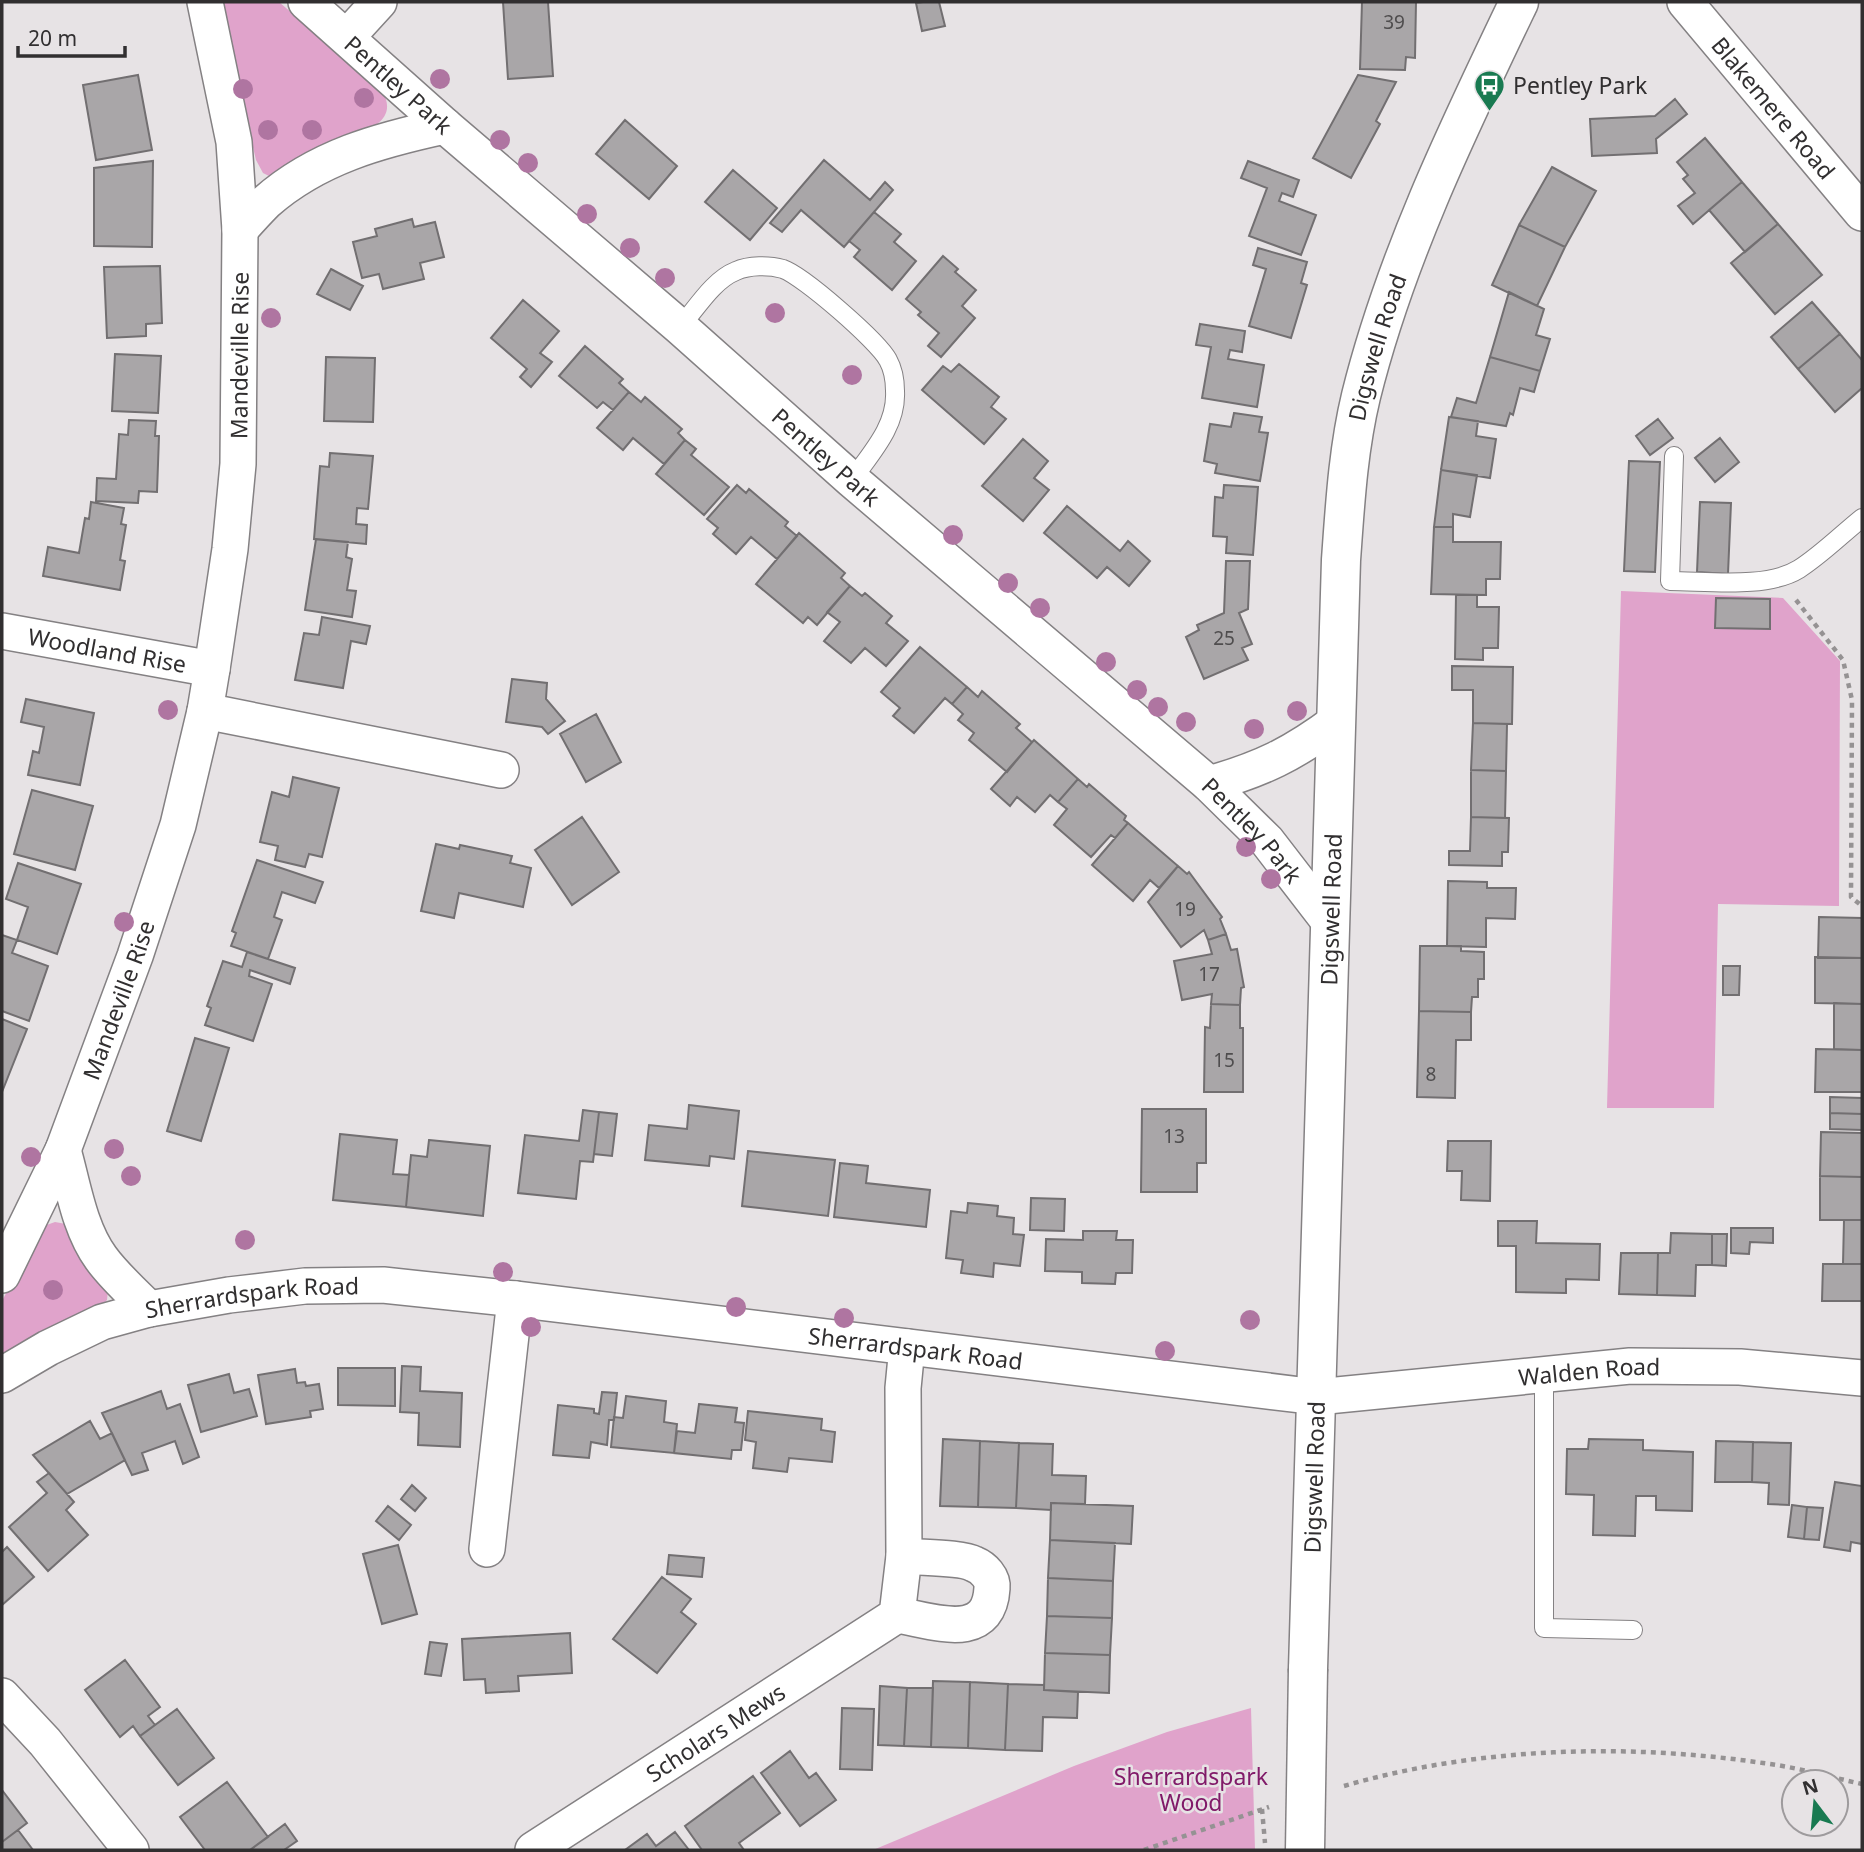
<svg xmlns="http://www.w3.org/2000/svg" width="1864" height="1852" font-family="'Noto Sans',sans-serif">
  <rect width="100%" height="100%" fill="#e7e3e5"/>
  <path fill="#e0a3cb" d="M219,2H279L382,90C390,105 389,115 376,125L271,177L263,173L256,160Z
    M1621,591L1783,598L1840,661L1839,906L1718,904L1714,1108H1607Z
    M55,1222L66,1224L108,1290L107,1300L98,1310L11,1353H2V1301L41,1227Z
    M1251,1708L1255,1850H873L1074,1766L1167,1732Z"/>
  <path fill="#a9a6a8" stroke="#726f71" stroke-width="2" d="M503,2H548L553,76L508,79Z
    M923,2H939L945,26L922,31L916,3Z
    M1362,2H1416L1415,58L1406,57L1405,70L1360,69Z
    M138,75L152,150L96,160L83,85Z
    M1358,75L1396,82L1376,121L1380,124L1351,178L1313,158Z
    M1675,99L1687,114L1656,139L1657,153L1592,156L1590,119L1655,116Z
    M625,120L677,166L649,199L596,154Z
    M1705,138L1742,182L1693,224L1678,206L1695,193L1683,179L1688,175L1677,162Z
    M824,160L870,200L885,182L893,190L844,247L801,210L782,232L770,223Z
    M153,161L152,247L94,246V168Z
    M1248,161L1299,180L1293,197L1282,193L1279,201L1316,215L1301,255L1249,236L1267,188L1241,178Z
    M1552,167L1596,191L1565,247L1519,225Z
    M733,170L777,208L750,240L705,202Z
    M1742,182L1778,224L1745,252L1709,210Z
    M874,212L901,234L894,242L916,261L892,290L854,257L860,250L849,241Z
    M412,219L414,227L435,222L444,257L420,263L424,279L383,289L379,274L362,278L353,242L377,236L375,229Z
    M1778,224L1822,275L1775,314L1731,263Z
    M1519,225L1565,247L1537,306L1492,285Z
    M1258,248L1307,262L1301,283L1307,285L1291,338L1249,326L1266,269L1253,265Z
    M943,256L958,269L955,272L976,290L962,306L975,318L941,357L928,346L939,333L918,315L921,312L906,299Z
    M160,266L162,323L146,324V336L107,338L104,267Z
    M331,269L363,286L350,310L317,294Z
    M1509,292L1544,309L1536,335L1550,339L1540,371L1490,357Z
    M523,300L559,331L540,353L552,362L531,387L520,377L527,369L491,338Z
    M1812,302L1840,334L1798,369L1771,337Z
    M1200,324L1245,331L1242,352L1230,350L1228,359L1264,365L1257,407L1202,398L1211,347L1196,345Z
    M1840,334L1862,360V388L1835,412L1798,369Z
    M585,346L623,379L619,383L629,392L613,410L603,402L597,408L559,376Z
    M115,354L161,356L158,413L112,411Z
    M326,357L375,358L373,422L324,421Z
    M1490,357L1540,371L1534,392L1520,388L1513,415L1510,413L1506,426L1451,417L1457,398L1476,403Z
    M959,364L999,397L991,407L1006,419L984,444L922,390L943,366L951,372Z
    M629,392L641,402L645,397L682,429L678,433L685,440L664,464L633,438L623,450L597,428Z
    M1234,413L1262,417L1259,432L1268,433L1260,481L1215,473L1217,464L1204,461L1210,424L1231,427Z
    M1449,417L1478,421L1476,436L1496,439L1490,478L1441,470Z
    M1658,419L1673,438L1650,455L1636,436Z
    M129,420L156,421L155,436H159L157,492L139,491L138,503L96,501L97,478L116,479L119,434L128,435Z
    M1720,438L1739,462L1715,482L1695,458Z
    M1023,439L1048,461L1034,478L1049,490L1023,521L982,486Z
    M685,440L696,449L691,455L729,487L704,515L656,474Z
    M330,453L373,456L368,509L357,508L356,524L367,525L366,544L314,539L320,466L329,467Z
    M1629,461L1660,462L1655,572L1624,571Z
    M1441,470L1477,475L1470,517L1453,514V527H1434Z
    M737,485L746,493L749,489L788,522L785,526L797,536L777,559L751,537L736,554L713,534L718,528L707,519Z
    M1224,485L1258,487L1253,555L1226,553L1227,537L1213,536L1215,497L1223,498Z
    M91,502L124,508L121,524L126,525L120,560L125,561L120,590L43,576L48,547L79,553L85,518L89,519Z
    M1700,502L1731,503L1728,574L1697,572Z
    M1067,506L1120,551L1128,541L1150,561L1129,586L1107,567L1097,578L1044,533Z
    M1434,527H1453V542H1501L1500,579H1486V595L1431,594Z
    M799,533L845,573L841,578L850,586L817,625L808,617L803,623L756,584Z
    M316,539L348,542L346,557L352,559L347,590L356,591L352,617L305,610Z
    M1226,561H1250L1248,609L1239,613L1252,644L1242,648L1248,660L1204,679L1186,637L1199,630L1197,625L1224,613Z
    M850,586L862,596L865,593L892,616L886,623L908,641L886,666L865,648L851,663L824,641L840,622L827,612Z
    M1456,595H1477V607H1499L1498,648H1483V660L1455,659Z
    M1716,598L1770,599V629L1715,628Z
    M322,617L370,626L366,644L351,641L343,688L295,680L304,633L319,635Z
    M920,647L967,687L952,704L945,698L914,733L893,716L900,708L881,692Z
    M1452,666L1513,667L1512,724L1473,723V690H1452Z
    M512,679L547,683L546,699L565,721L548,734L542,727L506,722Z
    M967,687L978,697L982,691L1020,724L1016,728L1032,742L1007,772L969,740L974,733L958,720L963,714L952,704Z
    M26,699L94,713L80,785L28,775L33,751L39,753L44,727L21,722Z
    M596,714L621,762L586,782L560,734Z
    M1473,723L1507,724L1506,771L1471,770Z
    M1034,740L1078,779L1058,802L1050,795L1035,812L1017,797L1010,806L991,789Z
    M1471,770L1506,771L1505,818L1471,817Z
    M293,777L339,788L322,857L309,854L305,867L275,860L278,846L260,842L272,792L289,797Z
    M1078,779L1087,787L1089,784L1126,816L1124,820L1128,823L1115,838L1111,835L1091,857L1054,825L1067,809L1058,802Z
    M32,790L93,806L75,870L14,854Z
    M582,817L619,872L572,905L535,850Z
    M1471,817L1509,818L1508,852H1502V866L1449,865V851H1470Z
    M1128,823L1178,866L1159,888L1150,880L1133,901L1092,865Z
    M436,844L459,849L460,845L512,856L510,863L531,868L523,907L459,893L454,918L421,911Z
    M257,860L323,882L315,903L282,892L274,917L282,920L268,959L231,946L236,933L232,931Z
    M18,863L81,884L57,954L17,940L28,907L6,899Z
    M1178,866L1187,874L1189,872L1222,917L1220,919L1226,934L1208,940L1204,930L1181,947L1148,902Z
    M1448,881L1487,882V888H1516L1515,919L1486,918V947L1447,946Z
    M1819,917L1862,918V958H1818Z
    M1226,934L1231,950L1237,949L1244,987L1241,988L1240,1005L1211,1004L1212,994L1182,1000L1174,961L1212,954L1208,940Z
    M2,935L17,940L12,953L48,966L29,1021L2,1011Z
    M1420,946H1461V951L1484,952V979H1478V997H1472L1471,1012L1419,1011Z
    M247,952L295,968L290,984L250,970L249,976L272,984L253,1041L205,1025L211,1008L207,1006L223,961L242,967Z
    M1815,957L1862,958V1004L1815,1003Z
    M1723,966H1740L1739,995H1723Z
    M1834,1003L1862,1004V1050L1834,1049Z
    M1211,1004L1240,1005V1028H1243V1092H1204L1205,1027L1210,1028Z
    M1419,1011L1471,1012V1040H1456L1455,1098L1417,1097Z
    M2,1019L27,1029L2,1092Z
    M195,1038L229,1048L201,1141L167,1131Z
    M1816,1049L1862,1050V1092H1815Z
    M1830,1097L1862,1098V1114L1830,1113Z
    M689,1105L739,1111L734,1159L710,1156L709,1166L645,1160L649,1125L687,1129Z
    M1142,1109H1206V1163H1197V1192H1141Z
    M583,1110L599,1112L593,1162L580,1161L576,1199L518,1193L525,1135L579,1141Z
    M599,1112L617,1114L612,1156L594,1154Z
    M1830,1113L1862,1114V1130L1830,1129Z
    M1821,1132L1862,1133V1177L1820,1176Z
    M340,1134L397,1140L393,1174L409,1175L406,1207L333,1200Z
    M429,1140L490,1146L483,1216L406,1207L411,1155L427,1157Z
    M1448,1141H1491L1490,1201L1461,1200L1462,1171H1447Z
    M748,1151L835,1160L828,1216L742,1206Z
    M840,1163L868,1166L866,1183L930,1190L926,1227L834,1217Z
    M1820,1176L1862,1177V1220H1820Z
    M1031,1198L1065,1199L1064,1231L1030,1230Z
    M968,1203L998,1206L997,1216L1014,1218L1013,1234L1024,1235L1020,1266L994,1263L993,1277L961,1273L963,1260L946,1258L951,1211L967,1213Z
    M1844,1220H1862V1264H1843Z
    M1498,1221H1537L1536,1243L1600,1244L1599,1280L1566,1279V1293L1516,1292V1246H1498Z
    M1731,1228H1773V1243L1750,1242L1749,1254L1731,1253Z
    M1083,1231H1117L1116,1240H1133L1132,1273H1116L1115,1284L1082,1283V1272L1045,1271L1046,1239L1083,1240Z
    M1671,1233L1712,1234V1265H1696L1695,1296L1657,1295L1658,1253H1670Z
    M1712,1234H1727L1726,1266L1712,1265Z
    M1621,1253H1658L1657,1295L1619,1294Z
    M1823,1264H1862V1301H1822Z
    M402,1366L421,1367L420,1391L462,1393L460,1447L418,1445L419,1413L400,1412Z
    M338,1368H395V1406L338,1405Z
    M295,1369L297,1383L305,1382L306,1386L319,1384L323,1409L310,1411L311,1417L266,1424L258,1375Z
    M229,1374L234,1393L249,1389L257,1416L201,1432L188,1385Z
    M161,1391L167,1409L180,1404L199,1457L183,1464L175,1441L142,1453L148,1470L132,1475L102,1413Z
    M602,1392L617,1393L614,1420H609L607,1445L591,1442L589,1458L553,1455L558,1405L594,1409V1413L599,1414Z
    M626,1396L666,1401L664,1422L677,1424L674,1453L611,1447L614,1417L623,1418Z
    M699,1404L737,1408L735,1422L744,1423L741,1450H732L731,1459L674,1453L677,1431L695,1433Z
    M748,1411L822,1419L821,1430L835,1432L832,1462L789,1458L787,1472L753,1468L756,1442L745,1440Z
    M90,1421L100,1439L112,1433L125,1460L67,1494L33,1455Z
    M943,1439L980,1441L978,1507L940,1506Z
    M1589,1439L1643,1440V1450L1693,1452L1692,1511L1656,1510V1496H1636L1635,1536L1593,1535L1594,1495L1566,1494L1567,1449H1588Z
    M980,1441L1019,1443L1016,1508L978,1507Z
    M1716,1441L1753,1442L1752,1482H1715Z
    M1753,1442L1791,1443L1789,1505L1768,1504L1769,1483L1752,1482Z
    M1019,1443L1053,1444L1052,1475L1086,1476L1085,1504L1051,1503V1510L1016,1508Z
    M49,1473L74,1502L66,1510L88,1535L48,1571L9,1527L47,1493L37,1482Z
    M1835,1482L1862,1486V1544L1851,1542L1850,1551L1824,1547Z
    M412,1485L426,1498L415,1511L401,1499Z
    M1051,1503L1133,1506L1131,1544L1050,1540Z
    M1792,1505L1807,1507L1804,1539L1788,1537Z
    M388,1506L411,1525L399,1540L376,1521Z
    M1807,1507L1823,1508L1819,1540L1804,1539Z
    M1050,1540L1115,1543L1113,1581L1048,1578Z
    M398,1545L417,1614L382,1624L363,1554Z
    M7,1547L34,1577L2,1605V1552Z
    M669,1555L704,1558L702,1577L667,1574Z
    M662,1577L691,1599L681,1612L696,1624L657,1673L613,1639Z
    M1048,1578L1113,1581L1112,1618L1047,1616Z
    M1047,1616L1112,1618L1110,1655L1045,1653Z
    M570,1633L572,1673L518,1676L519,1691L486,1693L485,1679L464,1680L462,1639Z
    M430,1642L447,1644L441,1676L425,1674Z
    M1045,1653L1110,1655L1109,1693L1044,1690Z
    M125,1660L160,1707L148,1716L155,1725L140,1736L133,1726L120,1737L85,1690Z
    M933,1681L970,1682L968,1748L931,1747Z
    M970,1682L1008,1684L1005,1750L968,1748Z
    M1008,1684L1044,1685V1690L1078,1692L1077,1718L1043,1717L1042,1751L1005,1750Z
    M880,1686L907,1688L904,1746L878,1745Z
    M907,1688H933L931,1747L904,1746Z
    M842,1708L874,1709L872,1770L840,1769Z
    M177,1709L214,1758L178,1785L140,1736Z
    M790,1751L809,1778L816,1773L836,1800L800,1826L761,1773Z
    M753,1776L780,1813L739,1843L744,1850H702L685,1826Z
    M227,1782L268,1837L250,1850H205L180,1817Z
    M2,1790L27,1823L2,1842Z
    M285,1824L297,1841L284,1850H250Z
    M18,1830L33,1850H2V1842Z
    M675,1832L689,1850H625L647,1834L656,1846Z"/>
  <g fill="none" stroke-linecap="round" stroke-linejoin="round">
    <defs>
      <path id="lane" d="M680,327C696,309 713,280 736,271C749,265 769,265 783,269C803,276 878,341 888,360C893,369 895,380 895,391C897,426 871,453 852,480
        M1674,456L1670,581C1707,581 1767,589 1799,569C1821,555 1842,534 1862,518
        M1544,1373V1628L1633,1630"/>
      <g id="street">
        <path id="s1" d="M306,2L445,126L680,327L852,480L1209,784L1267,841L1331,924"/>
        <path id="s2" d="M1685,2L1862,213"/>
        <path d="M347,37L379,2"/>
        <path d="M240,230C248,221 257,211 266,202C317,157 380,140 445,126"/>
        <path id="s3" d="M2,631L212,669"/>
        <path d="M205,711L501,770"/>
        <path d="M1209,784C1262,769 1293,754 1337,721"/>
        <path d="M63,1150C73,1185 79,1228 101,1258C114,1276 133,1293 149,1309"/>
        <path id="s4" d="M2,1275L63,1150L135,956L178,825L205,711L212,669L230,549L238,464L240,230L234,142L205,2"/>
        <path id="s5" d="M2,1375L48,1348L102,1322L149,1309L229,1295L305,1286L383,1285L515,1299L1317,1397L1630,1366L1740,1367L1862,1378"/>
        <path d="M487,1549L515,1299"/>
        <path d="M897,1615C934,1621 989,1643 992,1588C993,1578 984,1568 974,1564C961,1557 921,1558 904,1556"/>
        <path d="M2,1696L45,1742L131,1850"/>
        <path id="s6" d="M533,1850L897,1615L904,1556L903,1388L907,1347"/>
      </g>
      <g id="secondary">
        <path id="s7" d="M1308,1669L1341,560C1345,505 1348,450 1361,396C1395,259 1458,129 1519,2"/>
      </g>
    </defs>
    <use href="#lane" stroke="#848183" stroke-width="20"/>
    <use href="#street" stroke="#848183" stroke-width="38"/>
    <use href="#secondary" stroke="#848183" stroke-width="41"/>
    <path stroke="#959293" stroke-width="4.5" stroke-dasharray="5 5" stroke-linecap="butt" d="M1796,600L1843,660L1852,700L1851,897L1862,906
      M1344,1786C1478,1747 1626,1743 1763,1763C1796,1767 1830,1777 1862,1784
      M1262,1809L1265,1843
      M1144,1850L1269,1807"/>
    <use href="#lane" stroke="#fff" stroke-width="18"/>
    <use href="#street" stroke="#fff" stroke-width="35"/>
    <use href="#secondary" stroke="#fff" stroke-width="38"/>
    <defs>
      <path id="secondary-bridge" d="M1305,1850L1308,1669"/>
    </defs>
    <use href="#secondary-bridge" stroke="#848183" stroke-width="41" stroke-linecap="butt"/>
    <use href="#secondary-bridge" stroke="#fff" stroke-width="38"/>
  </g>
  <g fill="#af75a1">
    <circle cx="440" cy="79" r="10"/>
    <circle cx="243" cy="89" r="10"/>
    <circle cx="364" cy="98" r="10"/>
    <circle cx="268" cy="130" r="10"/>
    <circle cx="312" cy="130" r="10"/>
    <circle cx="500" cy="140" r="10"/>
    <circle cx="528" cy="163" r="10"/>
    <circle cx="587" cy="214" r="10"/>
    <circle cx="630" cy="248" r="10"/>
    <circle cx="665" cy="278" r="10"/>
    <circle cx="775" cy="313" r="10"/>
    <circle cx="271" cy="318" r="10"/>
    <circle cx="852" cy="375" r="10"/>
    <circle cx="953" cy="535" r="10"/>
    <circle cx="1008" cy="583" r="10"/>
    <circle cx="1040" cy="608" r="10"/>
    <circle cx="1106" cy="662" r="10"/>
    <circle cx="1137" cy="690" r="10"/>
    <circle cx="1158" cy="707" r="10"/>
    <circle cx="168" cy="710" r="10"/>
    <circle cx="1297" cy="711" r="10"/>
    <circle cx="1186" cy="722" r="10"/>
    <circle cx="1254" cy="729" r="10"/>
    <circle cx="1246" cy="847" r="10"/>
    <circle cx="1271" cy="879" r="10"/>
    <circle cx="124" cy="922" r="10"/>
    <circle cx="114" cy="1149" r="10"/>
    <circle cx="31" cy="1157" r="10"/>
    <circle cx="131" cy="1176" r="10"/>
    <circle cx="245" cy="1240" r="10"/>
    <circle cx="503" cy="1272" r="10"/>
    <circle cx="53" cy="1290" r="10"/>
    <circle cx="736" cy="1307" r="10"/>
    <circle cx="844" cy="1318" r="10"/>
    <circle cx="1250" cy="1320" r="10"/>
    <circle cx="531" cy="1327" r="10"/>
    <circle cx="1165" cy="1351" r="10"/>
  </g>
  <defs>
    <symbol id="bus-pin" viewBox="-11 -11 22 30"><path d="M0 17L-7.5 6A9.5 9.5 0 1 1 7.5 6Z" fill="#197a51" stroke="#e7e3e5"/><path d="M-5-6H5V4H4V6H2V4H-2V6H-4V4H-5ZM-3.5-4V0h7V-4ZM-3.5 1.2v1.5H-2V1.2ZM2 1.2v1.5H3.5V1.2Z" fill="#fff"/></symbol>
  </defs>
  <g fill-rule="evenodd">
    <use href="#bus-pin" x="1472" y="68" width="35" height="47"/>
  </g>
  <g text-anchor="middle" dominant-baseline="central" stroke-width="5" stroke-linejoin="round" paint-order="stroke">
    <g font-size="19" fill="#4f4d4e">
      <text x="1394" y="22">39</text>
      <text x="1224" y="638">25</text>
      <text x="1185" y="909">19</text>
      <text x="1209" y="974">17</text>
      <text x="1224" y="1060">15</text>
      <text x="1431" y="1074">8</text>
      <text x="1174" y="1136">13</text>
    </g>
    <g font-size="23" fill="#312f30" stroke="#e7e3e5">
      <text stroke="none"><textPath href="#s1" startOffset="124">Pentley Park</textPath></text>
      <text stroke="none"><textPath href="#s2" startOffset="138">Blakemere Road</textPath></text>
      <text stroke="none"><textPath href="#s7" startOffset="1326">Digswell Road</textPath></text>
      <text stroke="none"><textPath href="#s4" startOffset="959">Mandeville Rise</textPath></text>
      <text stroke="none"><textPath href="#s1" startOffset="691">Pentley Park</textPath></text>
      <text stroke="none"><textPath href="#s3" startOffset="107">Woodland Rise</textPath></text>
      <text stroke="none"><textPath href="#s1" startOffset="1258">Pentley Park</textPath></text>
      <text stroke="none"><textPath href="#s7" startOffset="760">Digswell Road</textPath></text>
      <text stroke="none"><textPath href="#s4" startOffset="299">Mandeville Rise</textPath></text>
      <text stroke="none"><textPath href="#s5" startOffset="266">Sherrardspark Road</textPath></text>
      <text stroke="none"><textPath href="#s5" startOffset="934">Sherrardspark Road</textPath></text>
      <text stroke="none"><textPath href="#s5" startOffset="1612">Walden Road</textPath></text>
      <text stroke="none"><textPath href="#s7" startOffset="192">Digswell Road</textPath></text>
      <text stroke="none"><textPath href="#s6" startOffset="217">Scholars Mews</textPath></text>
    </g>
    <g font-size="23" fill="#312f30" stroke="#e7e3e5" text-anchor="start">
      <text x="1513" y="85">Pentley Park</text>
    </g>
    <g font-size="23" fill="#811b69" stroke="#e7e3e5">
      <text x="1191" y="1776">Sherrardspark<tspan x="1191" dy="26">Wood</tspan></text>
    </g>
  </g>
  <rect width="1864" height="1852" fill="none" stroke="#312f30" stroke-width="7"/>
  <g transform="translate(1815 1803) rotate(344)"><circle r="33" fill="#e7e3e5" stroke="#9e9b9d" stroke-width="2"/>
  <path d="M0-5L12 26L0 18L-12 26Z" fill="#197a51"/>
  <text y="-10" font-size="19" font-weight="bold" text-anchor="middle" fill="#312f30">N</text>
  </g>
  <path d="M18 46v10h107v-10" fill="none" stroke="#312f30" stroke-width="3.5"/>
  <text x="28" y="46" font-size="21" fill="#312f30" stroke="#e7e3e5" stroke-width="5" paint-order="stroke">20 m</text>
</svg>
